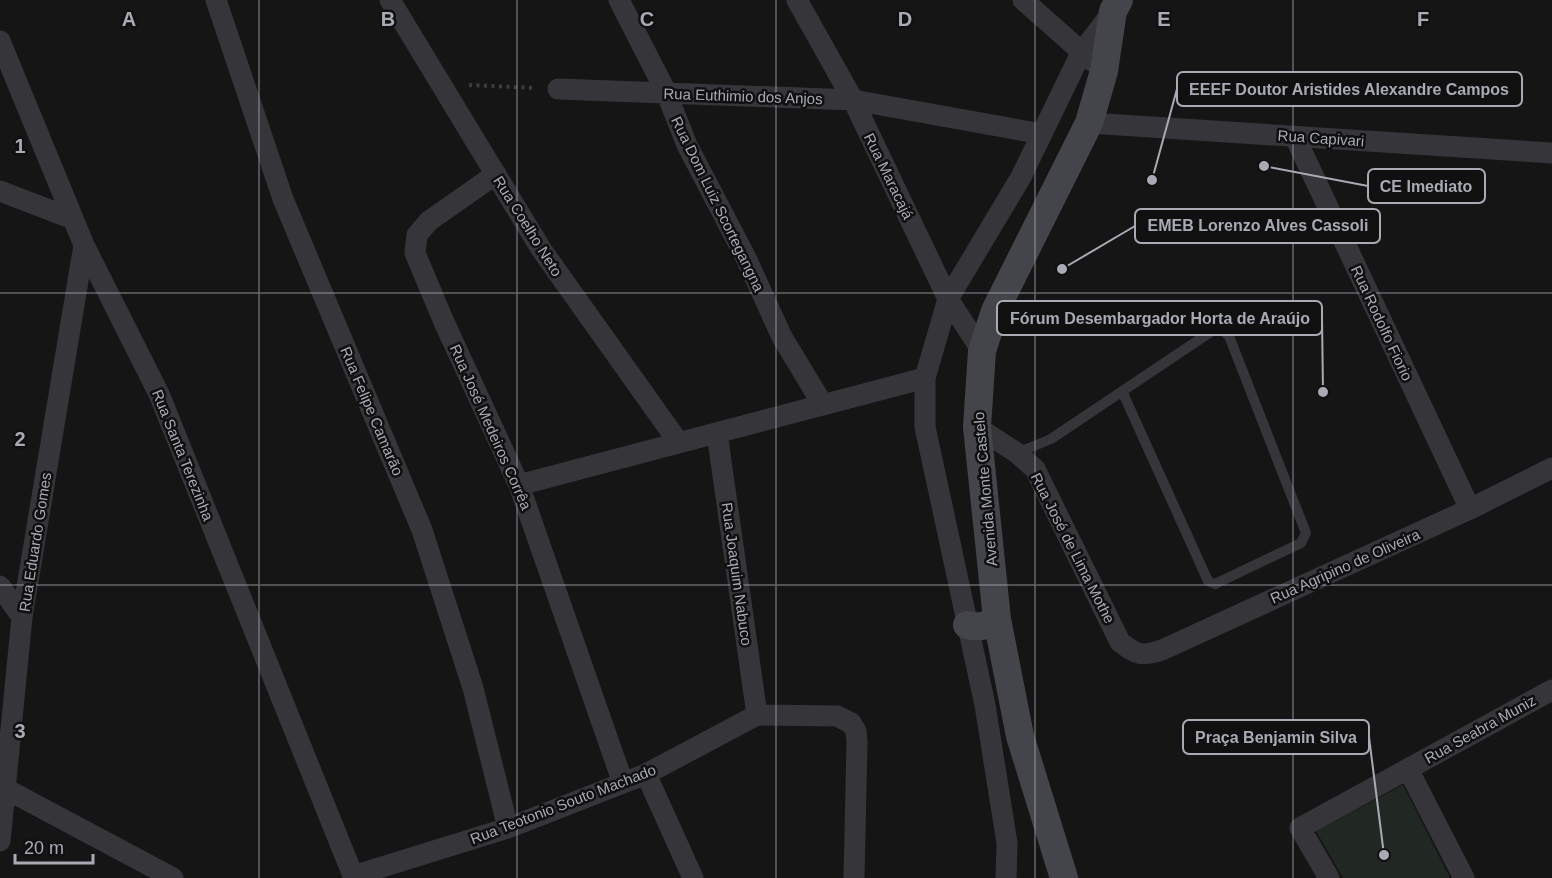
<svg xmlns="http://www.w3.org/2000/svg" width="1552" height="878" font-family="Helvetica,sans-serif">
  <rect width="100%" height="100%" fill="#151516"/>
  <path fill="#212823" d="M1403,785L1450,878H1343L1316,831Z"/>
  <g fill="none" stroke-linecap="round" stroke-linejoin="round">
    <path stroke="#3c3d41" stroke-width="4" stroke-dasharray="3 4.5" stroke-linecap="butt" d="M469,85L536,88"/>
    <path stroke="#36363a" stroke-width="10" d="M1017,453L1051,439L1212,331L1222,330L1229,336L1306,533L1301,543L1215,584L1208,581L1122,391"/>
    <path stroke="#36363a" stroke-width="21" d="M216,0L283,199L422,530L473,688L508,828
      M390,0L541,249L679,443
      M619,0L666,92L687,145L746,258L782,337L823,405
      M797,0L853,100L948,299L982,351
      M1023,0L1092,61
      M0,41L84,245L159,394L354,878
      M558,89L853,100L1042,134
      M1089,123L1552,153
      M1295,137L1470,509
      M496,174L429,221L417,235L415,253L444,322L519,485L623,783
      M0,191L73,219
      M977,427L1017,453L1035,469L1120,642C1138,655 1140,657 1162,650L1470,509L1552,468
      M717,433L757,715
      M519,485L925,378
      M0,586L22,617
      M1408,769L1464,878
      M646,774L693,878
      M6,789L173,878
      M0,841L22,617L84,245
      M353,876L508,828L646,774L757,715L837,716L851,723L856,731L857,742L854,878
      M1006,878L1007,843L985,705L925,427V378L948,299L1021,177L1081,53L1113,11
      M1329,878L1300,828L1552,690"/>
    <path stroke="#44454a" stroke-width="28" d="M967,625C981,628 985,626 997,619
      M1064,878L1020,736L997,619L977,427L982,351L995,311L1089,123L1104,71L1113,11L1119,0"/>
  </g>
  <path fill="none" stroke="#a8abb4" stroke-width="1.5" stroke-opacity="0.55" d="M259,0V878M517,0V878M776,0V878M1035,0V878M1293,0V878M0,293H1552M0,585H1552"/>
  <g text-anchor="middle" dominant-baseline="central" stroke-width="5" stroke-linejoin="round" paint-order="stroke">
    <g font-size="15" fill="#a8abb4" stroke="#101011">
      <text transform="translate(743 96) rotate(2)">Rua Euthimio dos Anjos</text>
      <text transform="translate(1321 138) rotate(4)">Rua Capivari</text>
      <text transform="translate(889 176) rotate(64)">Rua Maracajá</text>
      <text transform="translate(718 204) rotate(64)">Rua Dom Luiz Scortegangna</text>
      <text transform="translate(528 226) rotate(58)">Rua Coelho Neto</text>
      <text transform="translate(1382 323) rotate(65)">Rua Rodolfo Fiorio</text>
      <text transform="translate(372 411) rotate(67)">Rua Felipe Camarão</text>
      <text transform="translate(491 427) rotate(66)">Rua José Medeiros Corrêa</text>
      <text transform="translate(183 455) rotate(68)">Rua Santa Terezinha</text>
      <text transform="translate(985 489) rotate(-95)">Avenida Monte Castelo</text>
      <text transform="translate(35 542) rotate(-81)">Rua Eduardo Gomes</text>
      <text transform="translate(1073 548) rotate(63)">Rua José de Lima Mothe</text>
      <text transform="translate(1345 566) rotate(-24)">Rua Agripino de Oliveira</text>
      <text transform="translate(737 574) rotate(82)">Rua Joaquim Nabuco</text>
      <text transform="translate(1480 729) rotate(-29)">Rua Seabra Muniz</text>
      <text transform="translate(563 804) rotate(-21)">Rua Teotonio Souto Machado</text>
    </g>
  </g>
  <g font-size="20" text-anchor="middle" font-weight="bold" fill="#a8abb4" stroke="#101011" stroke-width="5" stroke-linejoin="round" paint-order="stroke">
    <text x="129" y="26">A</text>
    <text x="388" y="26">B</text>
    <text x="647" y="26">C</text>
    <text x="905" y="26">D</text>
    <text x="1164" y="26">E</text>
    <text x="1423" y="26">F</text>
    <text x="20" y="153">1</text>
    <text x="20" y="446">2</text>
    <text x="20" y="738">3</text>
  </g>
  <path fill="none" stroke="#a8abb4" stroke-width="2" d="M1152 180L1177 89M1264 166L1368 186M1062 269L1135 226M1323 392L1322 318M1384 855L1369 737"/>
  <g fill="#a8abb4" stroke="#101011" stroke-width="2">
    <circle cx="1152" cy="180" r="6"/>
    <circle cx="1264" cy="166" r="6"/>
    <circle cx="1062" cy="269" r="6"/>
    <circle cx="1323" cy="392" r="6"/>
    <circle cx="1384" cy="855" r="6"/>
  </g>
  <g fill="#101011" stroke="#a8abb4" stroke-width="2">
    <rect x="1177" y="72" width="345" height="34" rx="6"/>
    <rect x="1368" y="169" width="117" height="34" rx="6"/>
    <rect x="1135" y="209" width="245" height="34" rx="6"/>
    <rect x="997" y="301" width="325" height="34" rx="6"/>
    <rect x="1183" y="720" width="186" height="34" rx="6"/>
  </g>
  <g font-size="16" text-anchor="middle" font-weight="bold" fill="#a8abb4">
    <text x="1349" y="95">EEEF Doutor Aristides Alexandre Campos</text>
    <text x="1426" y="192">CE Imediato</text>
    <text x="1258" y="231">EMEB Lorenzo Alves Cassoli</text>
    <text x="1160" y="324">Fórum Desembargador Horta de Araújo</text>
    <text x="1276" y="743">Praça Benjamin Silva</text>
  </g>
  <path d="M15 854v9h78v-9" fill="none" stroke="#a8abb4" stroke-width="3"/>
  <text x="24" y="854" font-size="18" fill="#a8abb4" stroke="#101011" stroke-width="4.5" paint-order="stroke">20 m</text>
</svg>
